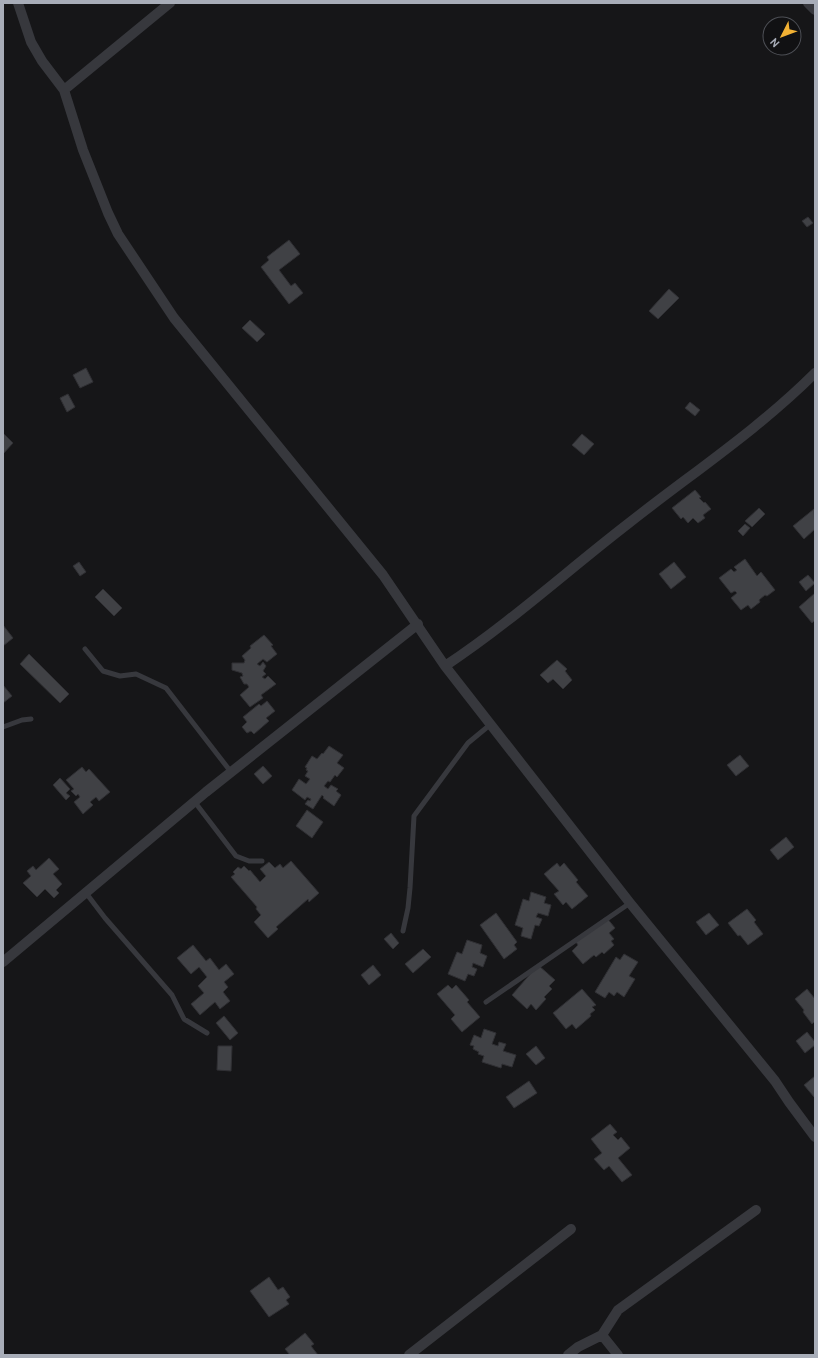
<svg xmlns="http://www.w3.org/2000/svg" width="818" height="1358" font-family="Cabin,sans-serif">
  <rect width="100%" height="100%" fill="#161618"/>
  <path fill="#404145" stroke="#303034" d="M808,217L813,223L807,227L802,221Z
    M289,240L300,254L279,270L291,286L295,283L303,293L289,304L261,267L269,260L267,257Z
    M669,289L679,298L658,319L649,311Z
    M250,320L265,334L257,342L242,328Z
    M86,368L93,382L80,388L73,375Z
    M68,394L75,407L67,412L60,398Z
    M690,402L700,410L695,416L685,408Z
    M3,433L13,443L3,454Z
    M582,434L594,444L584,455L572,445Z
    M695,490L701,497L699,498L704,503L705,502L711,509L703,515L705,518L698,523L693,518L688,523L683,517L681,519L672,508Z
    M759,508L765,514L752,527L745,521Z
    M814,509L815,529L804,539L793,526Z
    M745,524L750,528L743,536L738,531Z
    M745,559L757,576L761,572L775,590L767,596L765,595L759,600L760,602L751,609L748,605L741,610L731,598L737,593L735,591L731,593L719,578L731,569L734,572L737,570L734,567Z
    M79,562L86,572L80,576L73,566Z
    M674,562L686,577L671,589L659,574Z
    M808,575L815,583L806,591L799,582Z
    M103,589L122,608L114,616L95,597Z
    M815,593V620L812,623L799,607Z
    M3,625L13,638L3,646Z
    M264,635L273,645L271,646L277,654L267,662L263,659L257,664L260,666L263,662L266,666L263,671L266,674L262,677L265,679L268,676L276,684L261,695L263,698L250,707L240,695L249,687L247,684H244L240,677L243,676L242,673L232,670V663H244L245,660L242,656L251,648L250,646Z
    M29,654L69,694L60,703L20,664Z
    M557,660L567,669L565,671L572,680L563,689L553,679L548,683L540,675Z
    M3,685L12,696L3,703Z
    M267,701L275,711L266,718L269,721L254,734L251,731L247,733L242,727L247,722L243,717L259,704L261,706Z
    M329,746L343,755L337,763L344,768L337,777L335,775L330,782L328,781L324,786L328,789L331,785L338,789L336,791L341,795L334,806L323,798L324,797L322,795L313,809L305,804L308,800L310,801L311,799L307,797L305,800L292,790L299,779L306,784L310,779L305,776L308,771L306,770L307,768L305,767L312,756L317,759L322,753L323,754Z
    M740,755L749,766L736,776L727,765Z
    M263,766L272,776L263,784L254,774Z
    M82,767L86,772L89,769L110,792L99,801L96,797L90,802L93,805L83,814L74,802L80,797L78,794L76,796L71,791L74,789L66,780Z
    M60,778L70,789L66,793L70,796L66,800L53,785Z
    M307,810L323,822L312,838L296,826Z
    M786,837L794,847L778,860L770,850Z
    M49,858L59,869L53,874L62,884L56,890L59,893L54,898L45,889L37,897L23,883L31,876L27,871L33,866L36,870Z
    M291,861L319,893L309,902L308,899L276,927L278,929L268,938L254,922L261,915L256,909L257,907L231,877L235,874L233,872L238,867L241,869L244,866L249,871L250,870L260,882L266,876L260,869L269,862L275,868L280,864L283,868Z
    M557,863L560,867L564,863L578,880L576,882L588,896L572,909L566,902L563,905L554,894L559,891L544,874Z
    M531,892L546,897L544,903L551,905L548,916L538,913L536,917L542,919L539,926L535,925L531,939L521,936L523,928L515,925L523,899L529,901Z
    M747,909L756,920L754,922L763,934L748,945L740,935L738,936L728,923Z
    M496,913L517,942L514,945L517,949L504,959L480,925Z
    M709,913L719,925L706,935L696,922Z
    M606,917L615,928L609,933L614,939L611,941L614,945L604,954L602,952L596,957L594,955L583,964L572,951L578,945L576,942Z
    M391,933L399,943L393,949L384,939Z
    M467,940L482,945L480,953L487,956L483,967L473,963L472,967L477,969L474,976L468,974L465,981L448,974L457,952L462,954Z
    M193,945L206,961L210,958L219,970L226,964L234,974L224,982L228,987L223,992L230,1001L220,1009L215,1002L200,1015L191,1004L204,993L198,986L207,977L199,967L191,974L177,958Z
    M423,949L431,957L413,973L405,964Z
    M624,954L638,962L629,976L635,979L624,997L617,992L614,996L609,992L605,998L595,992L616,957L620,960Z
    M373,965L381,975L369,985L361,975Z
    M538,965L555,980L549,986L552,989L544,997L546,999L536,1010L531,1004L527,1009L512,995Z
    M448,985L452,989L456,985L469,1000L467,1002L480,1017L462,1032L451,1019L455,1015L437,994Z
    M582,989L596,1005L592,1007L595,1010L590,1014L591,1016L576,1029L572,1024L566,1029L553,1013Z
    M807,989L815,999V1021L812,1024L803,1012L804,1010L795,999Z
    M224,1016L238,1033L230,1040L216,1023Z
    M484,1029L496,1033L492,1044L498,1046L499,1042L506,1044L503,1051L516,1055L512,1067L502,1064L501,1068L482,1062L484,1056L478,1054L479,1052L473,1049L474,1046L470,1045L474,1035L481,1038Z
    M807,1032L815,1042V1045L805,1053L796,1041Z
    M218,1046H232L231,1071L217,1070Z
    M536,1046L545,1058L536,1065L526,1054Z
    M815,1076V1096L814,1097L804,1085Z
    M529,1081L537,1093L514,1108L506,1097Z
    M610,1124L617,1132L613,1135L618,1140L621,1137L630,1148L618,1158L632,1175L622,1182L609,1166L604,1170L594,1159L602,1153L591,1139Z
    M269,1277L278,1290L283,1287L290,1297L286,1300L289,1304L269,1317L250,1291Z
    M305,1333L314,1344L311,1346L318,1355H290L285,1349Z"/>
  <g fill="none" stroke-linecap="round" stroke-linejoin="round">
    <path stroke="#37383d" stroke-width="5" d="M85,649L103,671L120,676L136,674L166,688L231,772
      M3,727L22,720L31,719
      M194,801L236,856L249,861H262
      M86,893L105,918L172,995L184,1019L207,1033
      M403,931L408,908L410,888L414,816L468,743L491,724
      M486,1002L630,903"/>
    <path stroke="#37383d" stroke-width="10" d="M18,3L31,42L42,61L64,90L83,150L108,213L118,234L174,318L383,575L445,666L630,903L775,1081L789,1102L815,1137
      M808,3L815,10
      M64,90L170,3
      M445,666C510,623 568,570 629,523C691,474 759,429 815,373
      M3,962L206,792L418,624
      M409,1355L571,1229
      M568,1355L578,1347L602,1335
      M618,1355L602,1335L618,1310L756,1210"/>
  </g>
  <rect width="818" height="1358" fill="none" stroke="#a8adb8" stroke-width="8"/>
  <g transform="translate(782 36) rotate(228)"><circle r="19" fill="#111113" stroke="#4d4f55"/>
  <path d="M0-3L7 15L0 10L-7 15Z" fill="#f2b134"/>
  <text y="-6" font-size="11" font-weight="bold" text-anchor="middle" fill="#a8adb8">N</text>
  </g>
</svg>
